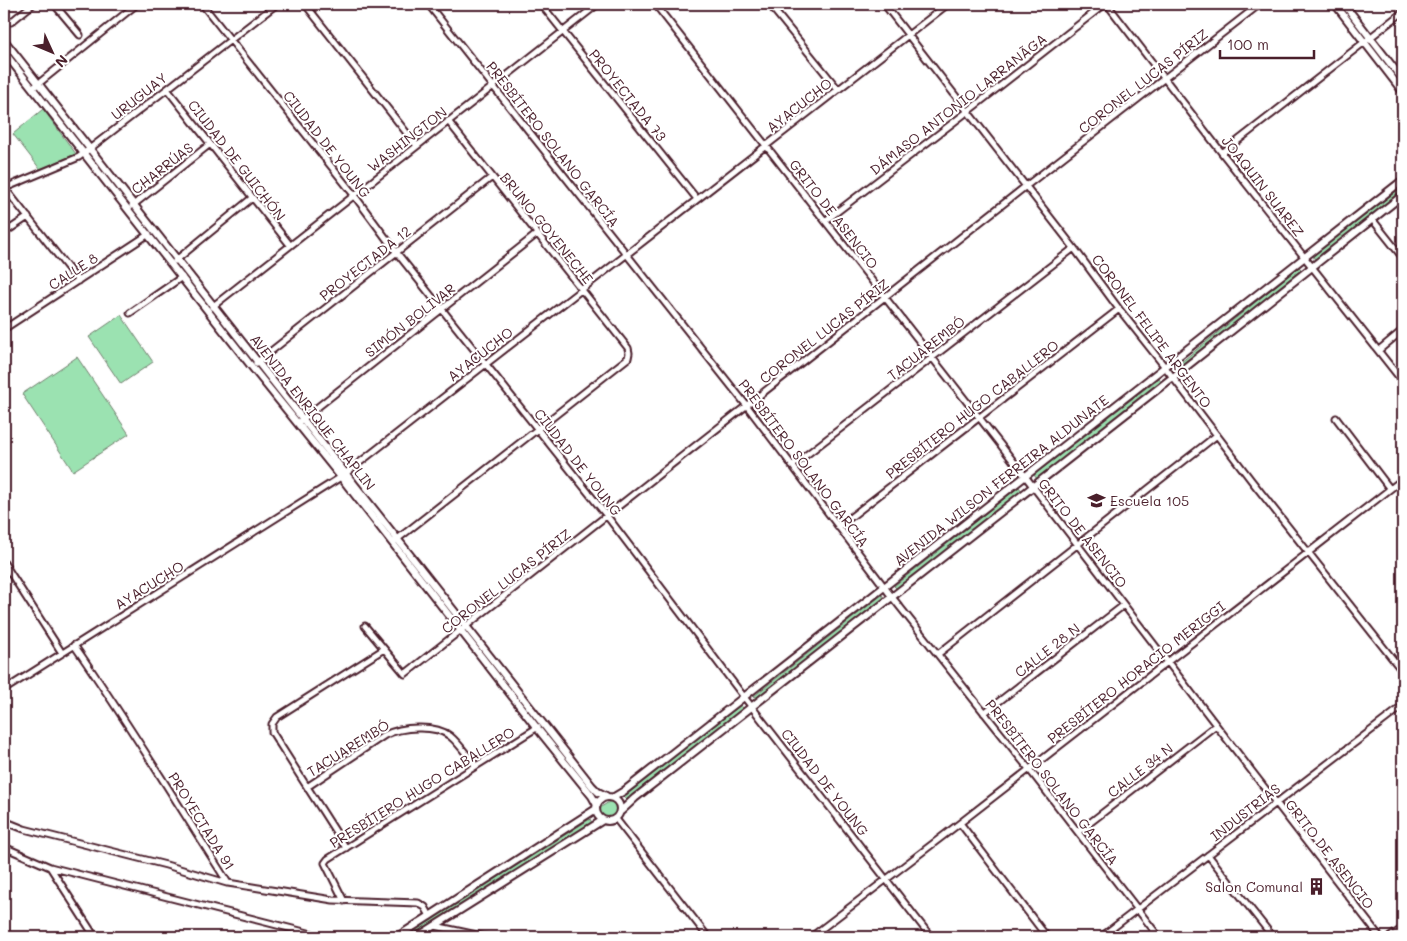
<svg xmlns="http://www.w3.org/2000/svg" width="1407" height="941" font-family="Mali,sans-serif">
  <rect width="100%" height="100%" fill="#fff"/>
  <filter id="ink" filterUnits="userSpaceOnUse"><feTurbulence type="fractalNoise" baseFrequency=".02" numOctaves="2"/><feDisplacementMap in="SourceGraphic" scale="10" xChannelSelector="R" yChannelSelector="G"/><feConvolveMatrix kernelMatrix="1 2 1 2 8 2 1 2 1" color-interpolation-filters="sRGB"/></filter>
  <g filter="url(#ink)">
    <path fill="#9be2b1" stroke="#72806e" d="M43,109L76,154L40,169L13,134Z
      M1403,186V191L1315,260L1313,256Z
      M1299,267L1302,270L1177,370L1175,367Z
      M121,315L153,362L121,384L89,337Z
      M77,357L129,434L73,471L22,394Z
      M1159,378L1162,382L1037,479L1034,475Z
      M1019,487L1022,491L897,589L894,586Z
      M882,595L885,599L756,699L754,696Z
      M741,705L743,709L626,800L623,796Z
      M609,802L617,803C621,814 608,822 600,814L601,807Z
      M590,819L592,823L412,937H404Z"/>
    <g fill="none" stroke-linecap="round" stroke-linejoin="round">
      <defs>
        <path id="minor" d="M54,4L80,35
          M202,4L354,195L397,253L607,516L744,697L931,937
          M305,4L417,146
          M428,4L747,406L892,597L1029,769L1159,937
          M541,4L697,199
          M655,4L1025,476L1216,725L1380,937
          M769,4L838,89
          M884,4L1074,248L1119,309L1165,367L1251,480L1403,672
          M1107,4L1222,153L1403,382
          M11,22L33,4
          M33,88L137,4
          M167,89L290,245
          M1222,153L1403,12
          M4,187L78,281
          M5,188L79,157L277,4
          M132,206L210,144
          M1372,219L1403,258
          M825,221L967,112L1105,4
          M4,233L28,217
          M175,261L252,198
          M212,307L598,4
          M130,313L182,277
          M4,329L149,234
          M1379,350L1403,330
          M256,363L492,177
          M1336,418L1390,489
          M300,421L537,234
          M792,466L1074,248
          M838,527L1119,309
          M395,541L628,358L629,353L628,348L448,121
          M4,563L62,653
          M365,626L405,674L1026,186L1260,4
          M74,645C128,722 177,803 228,883L333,900L418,903L425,907L430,916
          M938,654L1217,435
          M4,690L341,477L948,4
          M984,713L1124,605
          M307,787L385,735C401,727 435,724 450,736C460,744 468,757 476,766
          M616,819L708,937
          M4,821L24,829L166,865L227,883
          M960,823L1047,937
          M1078,832L1216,725
          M4,847L50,867L95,937
          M346,848L272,732V724L277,717L384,649
          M1208,855L1273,937
          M50,867L324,937
          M344,901L325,863L328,859L538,727
          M435,926L486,937
          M811,937L960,823L1403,479
          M1101,937L1403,706
          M1390,937L1403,928"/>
        <path id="tertiary" d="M1335,4L1403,92
          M1344,4L1403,80
          M4,40L592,786L598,792L606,796
          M4,52L252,367L341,477L537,728L592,796L597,805
          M596 809a12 12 0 1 1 24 0a12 12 0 1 1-24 0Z
          M614,797L624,791L1403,180
          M621,811L635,798L1173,377L1403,195
          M397,937L596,809
          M417,937L603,820"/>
      </defs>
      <use href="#minor" stroke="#4a1f2b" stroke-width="9"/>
      <use href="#tertiary" stroke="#4a1f2b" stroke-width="10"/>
      <use href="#minor" stroke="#fff" stroke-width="5"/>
      <use href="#tertiary" stroke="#fff" stroke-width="6"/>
    </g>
  </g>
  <defs>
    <symbol id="school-bare" viewBox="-9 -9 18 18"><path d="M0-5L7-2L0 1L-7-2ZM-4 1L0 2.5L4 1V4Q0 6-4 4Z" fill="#4a1f2b" stroke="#fff" stroke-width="2.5" paint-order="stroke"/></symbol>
    <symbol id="building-bare" viewBox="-9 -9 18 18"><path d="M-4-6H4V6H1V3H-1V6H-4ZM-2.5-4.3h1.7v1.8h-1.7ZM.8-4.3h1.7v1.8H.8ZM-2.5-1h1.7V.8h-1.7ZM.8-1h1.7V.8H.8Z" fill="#4a1f2b" stroke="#fff" stroke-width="2.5" paint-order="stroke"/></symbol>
  </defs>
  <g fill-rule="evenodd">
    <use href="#school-bare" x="1084" y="488" width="25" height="25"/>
    <use href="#building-bare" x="1304" y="874" width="25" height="25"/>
  </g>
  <g text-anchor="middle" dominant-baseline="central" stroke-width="4" stroke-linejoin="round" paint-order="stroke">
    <g font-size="14" fill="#4a1f2b" stroke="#fff">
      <text transform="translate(1143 81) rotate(-38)">CORONEL LUCAS PÍRIZ</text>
      <text transform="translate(628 95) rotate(51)">PROYECTADA 73</text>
      <text transform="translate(139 96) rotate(-38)">URUGUAY</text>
      <text transform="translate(958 104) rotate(-38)">DÁMASO ANTONIO LARRANÃGA</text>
      <text transform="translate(799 105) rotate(-38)">AYACUCHO</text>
      <text transform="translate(407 139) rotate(-38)">WASHINGTON</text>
      <text transform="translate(327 144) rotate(52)">CIUDAD DE YOUNG</text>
      <text transform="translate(553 144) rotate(52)">PRESBÍTERO SOLANO GARCÍA</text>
      <text transform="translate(237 160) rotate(52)">CIUDAD DE GUICHÓN</text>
      <text transform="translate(162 168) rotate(-38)">CHARRÚAS</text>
      <text transform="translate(1263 186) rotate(52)">JOAQUIN SUAREZ</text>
      <text transform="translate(834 214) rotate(52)">GRITO DE ASENCIO</text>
      <text transform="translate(547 228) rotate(51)">BRUNO GOYENECHE</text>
      <text transform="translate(365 263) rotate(-38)">PROYECTADA 12</text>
      <text transform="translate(73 271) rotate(-33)">CALLE 8</text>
      <text transform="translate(410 320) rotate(-38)">SIMÓN BOLIVAR</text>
      <text transform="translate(824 331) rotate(-38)">CORONEL LUCAS PÍRIZ</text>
      <text transform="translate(1152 331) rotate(53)">CORONEL FELIPE ARGENTO</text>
      <text transform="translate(926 348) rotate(-38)">TACUAREMBÓ</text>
      <text transform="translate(480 354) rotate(-38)">AYACUCHO</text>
      <text transform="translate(972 409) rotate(-38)">PRESBÍTERO HUGO CABALLERO</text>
      <text transform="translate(313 412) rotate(52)">AVENIDA ENRIQUE CHAPLIN</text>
      <text transform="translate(578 462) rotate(52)">CIUDAD DE YOUNG</text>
      <text transform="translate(804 463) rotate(53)">PRESBÍTERO SOLANO GARCÍA</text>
      <text transform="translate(1001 480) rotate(-38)">AVENIDA WILSON FERREIRA ALDUNATE</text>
      <text transform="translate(1083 533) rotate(52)">GRITO DE ASENCIO</text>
      <text transform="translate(506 581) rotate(-38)">CORONEL LUCAS PÍRIZ</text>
      <text transform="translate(149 585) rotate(-32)">AYACUCHO</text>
      <text transform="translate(1047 650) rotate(-38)">CALLE 28 N</text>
      <text transform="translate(1136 672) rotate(-38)">PRESBÍTERO HORACIO MERIGGI</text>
      <text transform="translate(348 748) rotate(-32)">TACUAREMBÓ</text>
      <text transform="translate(1140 770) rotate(-38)">CALLE 34 N</text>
      <text transform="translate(825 782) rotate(52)">CIUDAD DE YOUNG</text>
      <text transform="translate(1052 782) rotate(52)">PRESBÍTERO SOLANO GARCÍA</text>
      <text transform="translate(422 787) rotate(-32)">PRESBÍTERO HUGO CABALLERO</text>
      <text transform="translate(1245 812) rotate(-38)">INDUSTRIAS</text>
      <text transform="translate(202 821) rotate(58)">PROYECTADA 91</text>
      <text transform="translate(1330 854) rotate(52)">GRITO DE ASENCIO</text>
    </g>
    <g font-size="14" fill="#4a1f2b" stroke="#fff" text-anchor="start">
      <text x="1110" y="500">Escuela 105</text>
      <text x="1303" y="886" text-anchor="end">Salon Comunal</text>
    </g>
  </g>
  <rect width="1407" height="941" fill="none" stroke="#fff" stroke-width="20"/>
  <rect x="10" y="10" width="1387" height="921" fill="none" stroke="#4a1f2b" stroke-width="2" filter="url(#ink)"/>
  <g transform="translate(52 52) rotate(134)" stroke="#ffffff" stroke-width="4" paint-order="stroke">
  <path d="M0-4L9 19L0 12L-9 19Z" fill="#4a1f2b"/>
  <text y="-8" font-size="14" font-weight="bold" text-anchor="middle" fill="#4a1f2b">N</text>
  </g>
  <path d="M1220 50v8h94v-8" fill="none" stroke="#4a1f2b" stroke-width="2.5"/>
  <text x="1227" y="50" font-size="15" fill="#4a1f2b" stroke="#ffffff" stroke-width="4" paint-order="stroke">100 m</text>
</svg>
